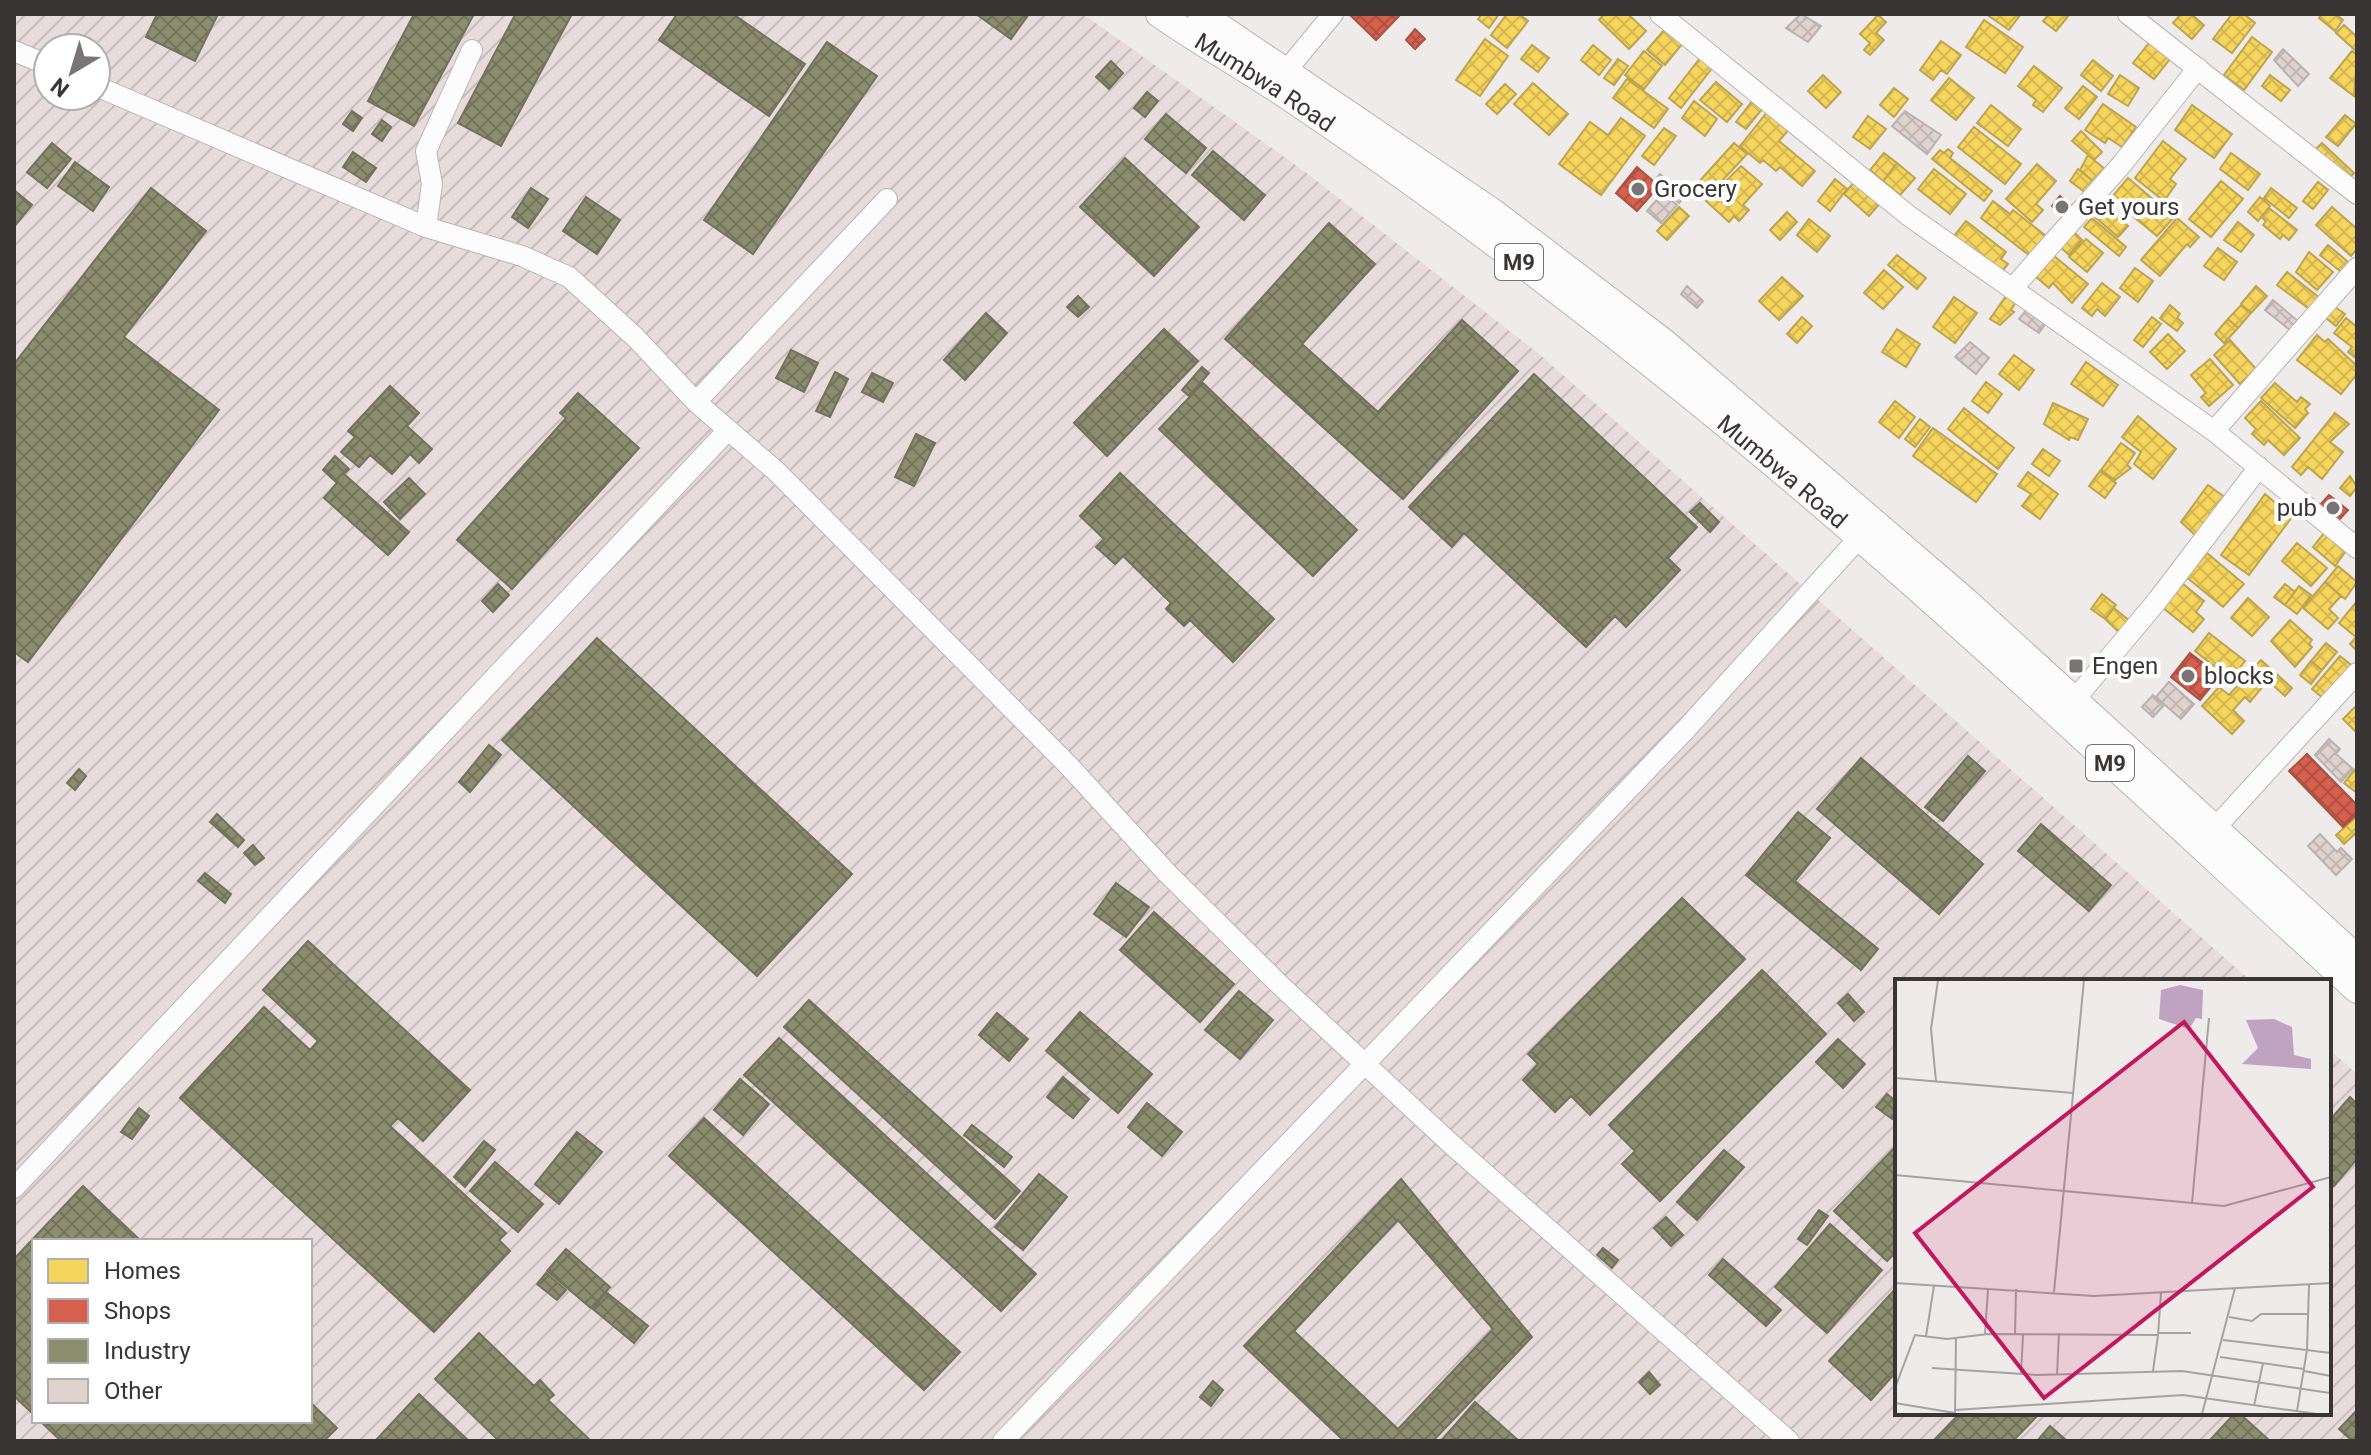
<svg xmlns="http://www.w3.org/2000/svg" width="2371" height="1455" font-family="Roboto,sans-serif">
  <defs>
    <pattern id="industrial-furrows" width="10" height="10" patternUnits="userSpaceOnUse" patternTransform="scale(2)"><rect width="10" height="10" fill="#e8dbdb"/><path d="M-1 1l2-2M0 10L10 0M9 11l2-2" fill="none" stroke="#c8bdbd"/></pattern>
    <pattern id="homes-cross-hatch" width="8" height="8" patternUnits="userSpaceOnUse" patternTransform="scale(2)"><rect width="8" height="8" fill="#f6d55c"/><path d="M0 0l8 8M0 8l8-8" fill="none" stroke="#d4b751"/></pattern>
    <pattern id="shops-cross-hatch" width="8" height="8" patternUnits="userSpaceOnUse" patternTransform="scale(2)"><rect width="8" height="8" fill="#d6604d"/><path d="M0 0l8 8M0 8l8-8" fill="none" stroke="#af5041"/></pattern>
    <pattern id="industry-cross-hatch" width="8" height="8" patternUnits="userSpaceOnUse" patternTransform="scale(2)"><rect width="8" height="8" fill="#8c8c6e"/><path d="M0 0l8 8M0 8l8-8" fill="none" stroke="#73735b"/></pattern>
    <pattern id="building-cross-hatch" width="8" height="8" patternUnits="userSpaceOnUse" patternTransform="scale(2)"><rect width="8" height="8" fill="#e0d2cf"/><path d="M0 0l8 8M0 8l8-8" fill="none" stroke="#c1b5b2"/></pattern>
  </defs>
  <rect width="100%" height="100%" fill="#f0ebeb"/>
  <path fill="url(#industrial-furrows)" fill-rule="evenodd" d="M14,14H1083L1304,171L1538,353L2251,981H1897V1413H2329V1049L2357,1074V1441H14ZM48,48H96V96H48ZM34,1241H310V1421H34Z"/>
  <path fill="url(#homes-cross-hatch)" stroke="#bda550" stroke-width="2" d="M1482,14H1499L1489,28L1478,19Z
    M1507,14H1519L1528,21L1507,48L1491,35Z
    M1604,14H1628L1646,31L1629,49L1599,20Z
    M1986,14H2021L2009,30Z
    M2049,14H2070L2056,31L2043,21Z
    M2181,14H2191L2204,25L2192,39L2173,23Z
    M2232,14H2244L2255,23L2232,53L2213,39Z
    M2322,14H2335L2343,20L2335,31L2319,18Z
    M1878,15L1886,22L1876,33L1884,40L1870,55L1864,50L1870,43L1860,34Z
    M1984,20L2023,47L2005,73L1966,47Z
    M2344,25L2357,37V52L2336,33Z
    M1665,29L1682,44L1665,65L1647,50Z
    M2252,37L2272,52L2244,90L2224,75Z
    M1485,39L1508,56L1480,96L1456,80Z
    M1941,41L1961,55L1947,74L1941,70L1933,80L1920,70Z
    M2149,43L2170,59L2154,79L2133,63Z
    M1532,45L1549,58L1538,72L1521,59Z
    M1593,45L1611,60L1599,75L1581,60Z
    M1644,51L1662,66L1644,89L1625,75Z
    M2352,51L2357,55L2354,96L2330,78Z
    M1700,58L1713,67L1681,108L1669,98Z
    M1618,59L1628,66L1614,85L1604,78Z
    M2093,60L2113,76L2101,91L2081,75Z
    M2034,66L2062,88L2043,112L2033,105L2036,100L2018,86Z
    M1823,75L1841,92L1826,108L1808,91Z
    M2120,75L2139,88L2128,106L2108,94Z
    M2270,75L2290,90L2281,101L2262,86Z
    M1949,78L1974,98L1956,120L1931,100Z
    M1627,79L1668,109L1654,128L1613,98Z
    M1716,82L1742,104L1727,122L1700,100Z
    M1533,83L1568,114L1549,135L1514,104Z
    M1505,84L1516,94L1497,114L1486,104Z
    M2083,86L2097,97L2079,119L2065,108Z
    M1894,88L1908,99L1894,117L1880,105Z
    M1753,100L1763,108L1746,129L1736,122Z
    M1694,101L1717,119L1705,136L1682,118Z
    M2103,104L2136,127L2122,147L2108,138L2105,143L2085,130Z
    M1991,105L2021,129L2008,146L1977,123Z
    M2192,105L2232,134L2214,158L2175,130Z
    M1768,111L1789,129L1779,141L1815,171L1802,186L1780,167L1776,171L1763,160L1760,163L1740,146Z
    M2345,115L2356,124L2338,146L2326,137Z
    M1868,116L1886,129L1870,149L1853,137Z
    M1621,118L1645,136L1601,195L1559,164L1590,122L1608,135Z
    M1974,127L2021,164L2005,184L1958,147Z
    M1664,128L1676,136L1654,165L1642,156Z
    M2081,131L2102,152L2094,160L2072,141Z
    M2163,141L2186,159L2170,179L2176,184L2164,201L2135,178Z
    M1734,143L1747,154L1709,195L1697,184Z
    M2322,143L2354,173L2347,181L2314,151Z
    M1948,149L1953,153L1950,158L1992,191L1984,201L1932,159L1940,150L1944,153Z
    M1884,153L1897,163L1883,181L1870,170Z
    M2231,153L2260,174L2248,190L2220,169Z
    M2088,155L2106,170L2094,182L2080,170Z
    M1897,163L1915,178L1900,195L1883,181Z
    M2037,164L2056,181L2036,204L2043,210L2032,222L2006,199Z
    M1741,166L1762,184L1743,205L1749,210L1739,221L1734,216L1729,222L1706,201Z
    M1934,169L1966,194L1950,214L1918,189Z
    M2078,169L2094,182L2086,193L2070,181Z
    M2128,178L2174,217L2157,236L2111,198Z
    M1835,179L1847,189L1830,211L1818,201Z
    M1856,180L1881,202L1869,216L1844,194Z
    M2221,181L2243,199L2211,237L2189,219Z
    M2318,182L2328,190L2313,209L2303,201Z
    M2271,188L2297,208L2289,218L2264,198Z
    M2260,197L2270,206L2258,221L2248,212Z
    M1993,201L2010,214L2013,210L2046,236L2030,256L1981,218Z
    M2103,204L2128,226L2118,237L2094,216Z
    M1679,207L1689,216L1667,240L1657,231Z
    M2332,207L2357,229V249L2351,256L2316,225Z
    M2269,208L2297,230L2289,240L2283,235L2280,239L2263,225L2266,221L2261,217Z
    M1787,212L1797,222L1780,240L1770,230Z
    M2092,218L2126,247L2119,256L2084,227Z
    M2177,218L2199,237L2190,247L2187,244L2160,276L2141,260Z
    M1809,219L1830,236L1817,252L1797,235Z
    M1966,221L2006,252L2001,259L2008,264L2001,273L1954,236Z
    M2238,222L2254,235L2241,252L2224,240Z
    M2073,231L2082,240L2069,255L2059,246Z
    M2086,239L2103,253L2087,272L2069,257Z
    M2328,245L2353,266L2345,275L2320,255Z
    M2218,248L2237,262L2224,280L2204,266Z
    M2309,252L2333,272L2317,290L2296,272Z
    M1897,255L1926,278L1917,289L1888,265Z
    M2054,256L2088,284L2072,303L2053,283L2049,288L2036,277Z
    M2135,268L2153,281L2138,302L2120,288Z
    M1884,270L1903,287L1883,309L1864,293Z
    M2287,272L2321,299L2312,311L2277,285Z
    M1782,277L1803,296L1779,320L1759,301Z
    M2102,283L2120,297L2105,316L2097,309L2092,316L2082,308Z
    M2256,286L2267,296L2251,313L2241,304Z
    M2008,293L2017,300L2011,310L2014,312L2000,325L1990,319Z
    M1954,297L1977,313L1955,343L1933,327Z
    M2170,305L2180,314L2177,318L2183,323L2177,331L2160,318Z
    M2241,305L2251,313L2238,328L2228,319Z
    M2335,307L2345,314L2336,326L2326,318Z
    M1802,317L1812,326L1797,343L1787,334Z
    M2152,317L2161,324L2143,347L2134,340Z
    M2346,318L2357,327V359L2348,352L2352,347L2334,333Z
    M2228,319L2238,328L2224,343L2215,334Z
    M1897,329L1920,344L1906,367L1882,352Z
    M2168,334L2185,351L2167,369L2150,352Z
    M2317,335L2325,342L2328,339L2357,366V374L2341,394L2297,360Z
    M2230,340L2256,369L2240,384L2214,355Z
    M2014,355L2034,370L2019,390L1999,374Z
    M2210,359L2233,385L2209,406L2201,397L2206,393L2191,375Z
    M2086,362L2118,385L2103,406L2071,384Z
    M1986,382L2002,394L1988,413L1972,401Z
    M2275,383L2297,402L2301,397L2310,404L2305,409L2308,413L2295,428L2261,398Z
    M1895,401L1915,417L1899,438L1879,422Z
    M2261,401L2300,438L2284,455L2268,440L2264,445L2252,434L2256,429L2245,418Z
    M2053,403L2088,419L2078,440L2070,437L2069,440L2044,424Z
    M1964,408L2014,448L1998,469L1948,429Z
    M2335,413L2349,424L2330,442L2343,452L2322,479L2308,467L2301,475L2292,467Z
    M2138,416L2176,449L2153,479L2134,464L2141,452L2122,437Z
    M1920,419L1930,427L1915,447L1905,439Z
    M1933,428L1997,474L1976,502L1913,456Z
    M2121,443L2135,453L2127,465L2131,468L2115,480L2101,470Z
    M2043,449L2060,461L2049,476L2032,464Z
    M2100,471L2116,483L2105,498L2089,486Z
    M2028,472L2058,494L2040,519L2022,506L2031,494L2018,486Z
    M2350,476L2357,487L2350,496L2340,488Z
    M2208,485L2226,498L2197,537L2181,522Z
    M2265,494L2292,517L2249,575L2221,555Z
    M2324,533L2346,551L2335,566L2313,547Z
    M2297,543L2327,568L2311,586L2282,561Z
    M2207,553L2244,584L2223,607L2186,577Z
    M2338,566L2357,582L2345,599L2325,582Z
    M2325,582L2341,596L2329,609L2338,618L2328,629L2303,608Z
    M2182,583L2204,601L2196,612L2204,619L2193,632L2162,607Z
    M2285,584L2295,592L2285,605L2274,597Z
    M2299,586L2311,595L2297,614L2285,605Z
    M2102,594L2116,605L2105,619L2091,609Z
    M2248,598L2269,617L2252,636L2231,618Z
    M2357,601V651L2350,644L2356,637L2339,623Z
    M2114,608L2131,622L2121,634L2105,619Z
    M2290,620L2312,640L2309,644L2312,647L2295,667L2271,641Z
    M2209,633L2245,661L2231,679L2195,651Z
    M2326,643L2337,652L2322,670L2311,661Z
    M2340,656L2351,665L2323,698L2312,689Z
    M2261,660L2292,688L2285,696L2263,676L2260,680L2265,684L2250,702L2245,697L2233,710L2244,721L2232,734L2202,706L2219,687L2229,695Z
    M2311,661L2322,670L2311,684L2300,675Z
    M2357,705V733L2343,719Z
    M2357,767V793L2344,783Z
    M2357,816V832L2344,844L2336,835Z"/>
  <path fill="url(#shops-cross-hatch)" stroke="#a75346" stroke-width="2" d="M1349,14H1401L1376,40Z
    M1415,29L1425,39L1415,49L1406,40Z
    M1637,167L1659,186L1637,211L1616,193Z
    M2060,196L2073,207L2064,217L2052,206Z
    M2329,495L2348,510L2337,522L2319,506Z
    M2190,653L2211,669L2205,676L2214,683L2200,700L2171,677Z
    M2307,754L2357,805V814L2343,827L2289,771Z"/>
  <path fill="url(#industry-cross-hatch)" stroke="#73725d" stroke-width="2" fill-rule="evenodd" d="M157,14H218L195,61L146,37Z
    M414,14H474L414,126L368,101Z
    M512,14H572L501,146L458,123L515,15Z
    M677,14H733L805,64L769,116L659,40Z
    M976,14H1029L1011,39Z
    M827,42L877,76L753,254L704,220Z
    M1111,61L1123,73L1109,89L1096,77Z
    M1147,92L1158,101L1145,117L1134,108Z
    M352,111L362,118L353,131L343,124Z
    M1166,114L1206,148L1186,173L1145,139Z
    M382,120L391,127L382,141L372,134Z
    M52,143L71,159L47,188L27,172Z
    M1213,151L1265,195L1244,220L1192,175Z
    M353,152L376,168L366,182L343,167Z
    M1125,158L1199,227L1154,276L1080,207Z
    M75,162L109,187L93,211L58,186Z
    M151,188L206,231L124,337L219,410L28,662L14,652V364Z
    M531,188L548,199L528,228L512,217Z
    M14,190L32,205L14,227Z
    M586,197L620,220L597,254L563,231Z
    M1329,223L1375,264L1302,344L1378,412L1462,320L1518,371L1403,499L1225,339Z
    M1078,296L1089,307L1078,317L1067,307Z
    M986,313L1007,333L965,380L944,360Z
    M1164,329L1198,361L1107,456L1074,423Z
    M791,350L818,363L804,392L776,378Z
    M1202,367L1209,373L1189,396L1182,390Z
    M835,372L848,379L830,417L816,411Z
    M872,373L893,383L883,402L862,392Z
    M1534,374L1697,527L1668,558L1680,570L1626,627L1615,616L1586,647L1464,533L1452,547L1409,507Z
    M1203,383L1357,530L1313,576L1159,429Z
    M390,386L419,413L407,426L432,449L419,463L410,454L392,474L370,455L359,467L341,452L355,437L348,431Z
    M578,393L639,448L512,589L457,540L566,418L560,413Z
    M916,434L935,443L914,486L895,477Z
    M335,456L349,469L344,474L409,532L388,555L324,498L337,483L323,470Z
    M1120,473L1274,619L1233,662L1190,620L1184,626L1166,609L1171,603L1123,556L1115,564L1096,547L1104,539L1080,516Z
    M409,478L425,494L400,519L384,502Z
    M1700,503L1719,522L1710,532L1690,512Z
    M498,584L509,595L493,612L482,601Z
    M597,638L852,874L757,976L502,740Z
    M489,745L501,755L470,792L459,782Z
    M1968,756L1985,771L1943,821L1925,807Z
    M1861,758L1983,864L1939,914L1817,809Z
    M79,769L86,776L75,790L67,783Z
    M1798,812L1830,838L1795,881L1878,949L1861,970L1746,875Z
    M217,814L244,840L238,847L210,822Z
    M2041,824L2111,885L2089,911L2018,851Z
    M253,845L264,858L255,865L244,853Z
    M205,873L231,894L225,903L198,881Z
    M1116,883L1149,907L1126,937L1094,914Z
    M1682,898L1745,959L1590,1115L1571,1096L1555,1112L1523,1080L1538,1064L1528,1054Z
    M1154,912L1234,984L1200,1022L1120,950Z
    M308,941L470,1090L423,1141L398,1118L390,1126L506,1233L499,1240L510,1251L434,1332L180,1098L264,1007L310,1050L318,1041L263,990Z
    M1762,970L1826,1034L1660,1201L1622,1164L1635,1151L1609,1125Z
    M1239,991L1273,1020L1240,1059L1205,1030Z
    M1848,994L1864,1012L1854,1021L1838,1003Z
    M809,1000L1020,1191L995,1219L784,1027Z
    M1080,1012L1152,1074L1118,1113L1046,1051Z
    M997,1013L1028,1039L1009,1061L979,1035Z
    M779,1038L1036,1274L1001,1311L744,1075Z
    M1838,1039L1865,1064L1843,1088L1816,1062Z
    M1063,1077L1089,1099L1073,1118L1047,1097Z
    M740,1079L769,1104L743,1135L714,1110Z
    M1887,1094L1897,1102V1113L1892,1119L1876,1107Z
    M2350,1097L2357,1104V1159L2334,1186L2329,1181V1121Z
    M1147,1103L1182,1132L1162,1156L1128,1127Z
    M139,1108L149,1116L132,1139L121,1132Z
    M704,1118L960,1352L924,1390L669,1156Z
    M972,1125L1012,1157L1004,1167L964,1135Z
    M577,1132L602,1152L559,1204L535,1184Z
    M484,1141L495,1150L465,1187L454,1177Z
    M1897,1145V1251L1887,1261L1834,1211Z
    M1724,1150L1744,1167L1697,1220L1677,1202Z
    M495,1162L543,1204L518,1232L470,1191Z
    M1039,1174L1067,1197L1023,1250L995,1227Z
    M1401,1179L1532,1337L1433,1441H1344L1244,1346ZM1398,1220L1493,1329L1398,1429L1294,1331Z
    M83,1186L141,1241H34V1415L14,1396V1259Z
    M1819,1210L1828,1216L1807,1245L1798,1239Z
    M1666,1217L1683,1235L1671,1246L1654,1228Z
    M1830,1224L1882,1270L1827,1333L1775,1287Z
    M1603,1248L1618,1260L1612,1268L1597,1255Z
    M566,1249L610,1287L591,1308L547,1271Z
    M1723,1259L1781,1310L1766,1326L1709,1275Z
    M546,1273L566,1290L557,1300L537,1284Z
    M1897,1287V1371L1871,1400L1829,1361Z
    M606,1292L648,1326L634,1343L593,1309Z
    M479,1333L534,1386L540,1380L554,1395L548,1400L591,1441H499L435,1379Z
    M1649,1372L1660,1385L1650,1394L1639,1382Z
    M1213,1381L1223,1390L1211,1406L1200,1397Z
    M419,1394L469,1441H375Z
    M310,1402L337,1428L324,1441H61L40,1421H310Z
    M1475,1402L1519,1441H1441Z
    M2357,1410V1441H2352L2339,1429Z
    M1960,1413H2040L2013,1441H1933Z
    M2235,1413H2239L2270,1441H2209Z
    M2050,1426L2065,1439L2064,1441H2037Z"/>
  <path fill="url(#building-cross-hatch)" stroke="#b7b3b3" stroke-width="2" d="M1801,14L1821,26L1808,42L1786,28Z
    M2283,49L2309,74L2298,86L2274,60Z
    M1905,111L1941,135L1927,154L1892,126Z
    M1660,174L1685,196L1679,203L1654,181Z
    M1663,193L1677,205L1661,223L1647,211Z
    M1687,286L1703,301L1697,308L1681,294Z
    M2273,300L2299,322L2291,331L2265,310Z
    M2028,308L2046,323L2039,333L2019,319Z
    M1970,342L1989,358L1976,374L1955,357Z
    M2169,682L2194,704L2181,719L2156,697Z
    M2153,695L2164,705L2153,717L2142,707Z
    M2329,739L2340,749L2336,754L2353,769L2341,782L2315,755Z
    M2320,834L2337,852L2341,848L2352,859L2336,875L2308,846Z"/>
  <g fill="none" stroke-linecap="round" stroke-linejoin="round">
    <defs>
      <path id="minor" d="M1660,14L1909,216L2214,431L2357,548
        M2128,14L2357,194
        M14,51L48,65
        M1286,71L1333,14
        M96,86L426,227L522,256L569,277L636,338L696,402L777,472L1068,765L1167,873L1281,986L1450,1143L1789,1441
        M426,227L432,184L426,151L472,50
        M2012,289L2122,164L2198,68
        M696,402L887,199
        M2214,431L2357,268
        M2065,711L2157,601L2259,467
        M2215,828L2357,673
        M14,1188L728,430
        M1003,1441L1687,728L1867,529"/>
      <g id="major">
        <path id="s1" d="M1159,14C1202,44 1247,69 1290,98C1412,180 1531,269 1647,361C1895,557 2124,777 2357,990"/>
        <path d="M1201,14L1493,212L1664,342L1966,601L2357,958"/>
      </g>
    </defs>
    <use href="#minor" stroke="#b8b4b4" stroke-width="22"/>
    <use href="#major" stroke="#b8b4b4" stroke-width="28"/>
    <use href="#minor" stroke="#fdfcfc" stroke-width="20"/>
    <use href="#major" stroke="#fdfcfc" stroke-width="26"/>
  </g>
  <g fill="#797575" stroke="#fff" stroke-width="3">
    <circle cx="1638" cy="189" r="8"/>
    <circle cx="2062" cy="207" r="8"/>
    <circle cx="2333" cy="508" r="8"/>
    <rect x="2068" y="658" width="16" height="16" rx="4"/>
    <circle cx="2188" cy="676" r="8"/>
  </g>
  <g text-anchor="middle" dominant-baseline="central" stroke-width="8" stroke-linejoin="round" paint-order="stroke">
    <g fill="#fff" stroke="#747272" stroke-width="2">
      <rect x="1495" y="244" width="48" height="36" rx="6"/>
      <rect x="2086" y="745" width="48" height="36" rx="6"/>
    </g>
    <g font-size="22" font-weight="bold" fill="#393535">
      <text x="1519" y="262">M9</text>
      <text x="2110" y="763">M9</text>
    </g>
    <g font-size="24" fill="#393535" stroke="#fff">
      <text stroke="none"><textPath href="#s1" startOffset="126">Mumbwa Road</textPath></text>
      <text stroke="none"><textPath href="#s1" startOffset="774">Mumbwa Road</textPath></text>
    </g>
    <g font-size="24" fill="#393535" stroke="#fff" text-anchor="start">
      <text x="1654" y="189">Grocery</text>
      <text x="2078" y="207">Get yours</text>
      <text x="2317" y="508" text-anchor="end">pub</text>
      <text x="2092" y="666">Engen</text>
      <text x="2204" y="676">blocks</text>
    </g>
  </g>
  <g transform="translate(1895 979)">
    <rect width="436" height="436" fill="#f0ebeb"/>
    <path d="M285,6L308,11L307,40L301,39L294,50L264,40L266,11ZM379,40L397,48L399,76L416,80V90L347,85L363,69L351,41Z" fill="#bfa3c1"/>
    <path fill="none" stroke="#a7a2a2" stroke-width="2" d="M0,99L178,114M41,102L36,50L43,1M0,196L329,227L436,198M297,224L314,39M0,304L199,317L436,304M159,313L189,1M334,338L357,342L366,335H414M264,354H296M90,355L93,311M120,356L121,310M31,357L39,307M328,361L436,374M325,378L409,390M37,389L142,396L287,392L435,414M258,392L263,356M409,392L436,397M126,395L128,356M162,396L164,354M0,409L20,356L52,360L93,355L263,356L266,314M0,424L60,434M359,427L368,384M60,431L288,416L422,435M402,432L412,371L414,306M60,435L61,360M307,435L340,309"/>
    <path fill="#c2185b" fill-opacity="0.15" stroke="#c2185b" stroke-width="4" d="M289,43L418,208L149,419L20,254Z"/>
    <rect width="436" height="436" fill="none" stroke="#393535" stroke-width="4"/>
  </g>
  <rect width="2371" height="1455" fill="none" stroke="#393535" stroke-width="32"/>
  <rect x="32" y="1239" width="280" height="184" fill="#ffffff" stroke="#b0aeae" stroke-width="2"/>
  <rect x="48" y="1259" width="40" height="24" fill="#f6d55c" stroke="#b0aeae" stroke-width="2"/>
  <text x="104" y="1279" font-size="24" fill="#393535">Homes</text>
  <rect x="48" y="1299" width="40" height="24" fill="#d6604d" stroke="#b0aeae" stroke-width="2"/>
  <text x="104" y="1319" font-size="24" fill="#393535">Shops</text>
  <rect x="48" y="1339" width="40" height="24" fill="#8c8c6e" stroke="#b0aeae" stroke-width="2"/>
  <text x="104" y="1359" font-size="24" fill="#393535">Industry</text>
  <rect x="48" y="1379" width="40" height="24" fill="#e0d2cf" stroke="#b0aeae" stroke-width="2"/>
  <text x="104" y="1399" font-size="24" fill="#393535">Other</text>
  <g transform="translate(72 72) rotate(218)"><circle r="38" fill="#ffffff" stroke="#b0aeae" stroke-width="2"/>
  <path d="M0-6L14 30L0 20L-14 30Z" fill="#797575"/>
  <text y="-12" font-size="22" font-weight="bold" text-anchor="middle" fill="#393535">N</text>
  </g>
</svg>
